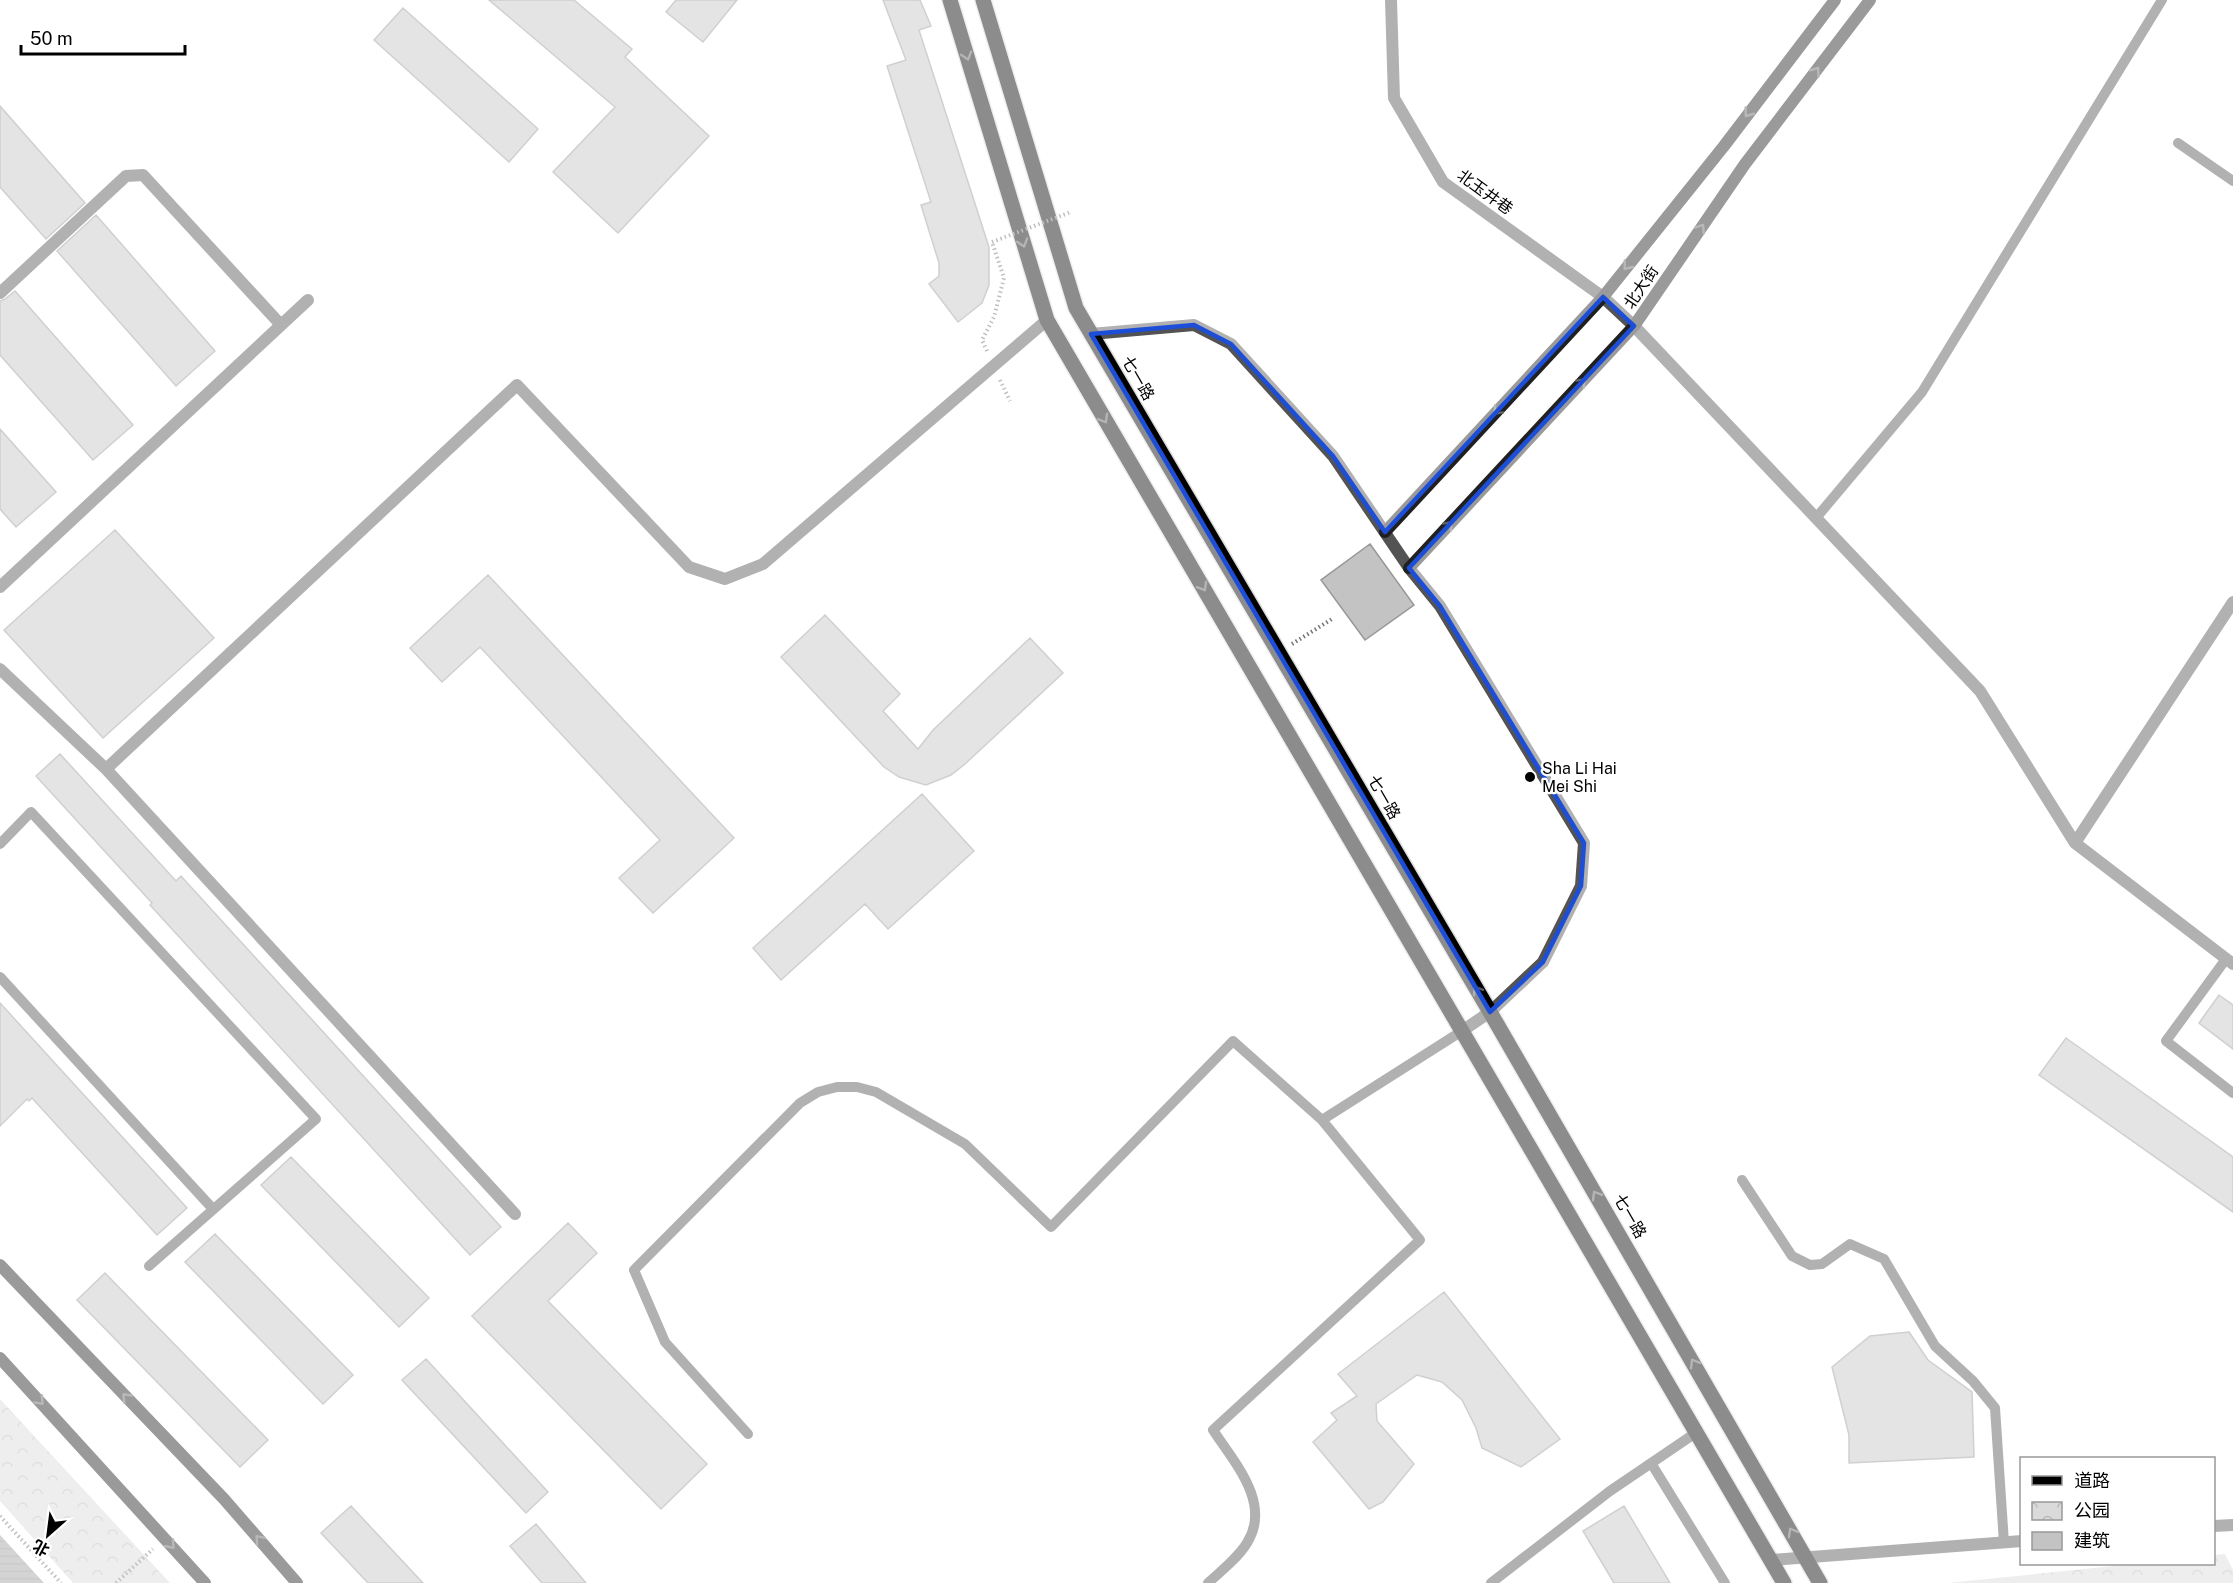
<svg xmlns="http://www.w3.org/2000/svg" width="2233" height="1583" font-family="'Public Sans','Noto Sans SC',sans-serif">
  <defs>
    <pattern id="park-crowns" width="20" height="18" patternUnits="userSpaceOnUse" patternTransform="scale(1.5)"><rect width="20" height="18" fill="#dadada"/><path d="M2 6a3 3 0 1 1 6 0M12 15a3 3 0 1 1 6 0" fill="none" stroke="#b9b9b9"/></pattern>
    <pattern id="water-rules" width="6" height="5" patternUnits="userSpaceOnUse" patternTransform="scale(1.5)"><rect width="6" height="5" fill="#a1a1a1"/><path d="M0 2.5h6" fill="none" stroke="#898989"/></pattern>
  </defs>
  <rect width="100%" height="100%" fill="#fff"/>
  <path fill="url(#park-crowns)" d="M0,1399L170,1583H73L0,1501Z
    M2225,1554L2233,1570V1583H1948L2133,1564H2214V1555Z"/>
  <path fill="url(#water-rules)" d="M0,1535L44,1583H0Z"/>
  <path fill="#c3c3c3" stroke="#979797" stroke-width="1.5" d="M489,0H574L632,49L625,57L709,136L618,233L553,172L615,107Z
    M676,0H737L703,42L666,12Z
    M883,0H920L931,26L919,30L989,247V285L982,303L958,322L929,284L939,276V263L921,205L931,202L887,66L906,60Z
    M403,8L538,129L509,162L374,40Z
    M0,106L85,203L46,239L0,187Z
    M96,215L215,351L176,386L57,251Z
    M15,291L133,425L93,460L0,355V301L5,299Z
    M0,429L56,492L16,527L0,509Z
    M115,530L214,638L103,738L4,630Z
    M1370,544L1414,605L1365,640L1321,580Z
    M488,575L734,838L653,913L619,878L660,840L480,647L442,682L410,648Z
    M825,615L900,694L883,711L918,749L933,730L1030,638L1063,673L965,764L951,775L926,785L899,777L884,767L781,657Z
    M60,754L176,881L181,876L501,1227L470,1255L150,905L152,903L36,776Z
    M922,794L974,851L888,929L865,904L781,980L753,948Z
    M2219,995L2233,1005V1049L2199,1023Z
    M0,1003L187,1208L157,1235L32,1098L29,1101L27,1099L0,1126Z
    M2066,1038L2233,1157V1212L2039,1075Z
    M291,1157L429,1298L399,1327L261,1185Z
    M568,1223L597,1253L548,1301L707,1464L661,1509L472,1316Z
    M215,1234L353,1375L323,1404L185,1262Z
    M105,1273L268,1440L240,1467L77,1300Z
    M1444,1292L1560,1439L1521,1467L1482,1448L1476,1428L1462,1400L1442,1382L1417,1375L1376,1404L1377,1421L1414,1464L1383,1502L1369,1509L1313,1442L1337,1420L1331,1413L1357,1396L1338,1374Z
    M1909,1332L1928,1360L1972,1392L1974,1457L1849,1463V1435L1832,1367L1870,1336Z
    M426,1359L548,1492L526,1513L402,1380Z
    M351,1506L423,1583H368L321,1533Z
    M1624,1506L1670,1583H1614L1583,1531Z
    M536,1524L586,1583H542L510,1546Z"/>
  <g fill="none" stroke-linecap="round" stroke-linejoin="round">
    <defs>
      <path id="primary" d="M950,0L1047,320L1784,1583
        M983,0L1076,308L1490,1012L1820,1583"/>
    </defs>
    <use href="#primary" stroke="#dbdbdb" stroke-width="18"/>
    <path stroke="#757575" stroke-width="4" stroke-dasharray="1.5 3" stroke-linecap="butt" d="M987,351L982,340L994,317L1004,278L992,242
      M1000,380L1010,401
      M1292,644L1332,619
      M0,1516L61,1583
      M116,1583L153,1549"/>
    <path stroke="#535353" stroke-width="10" d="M2178,143L2233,181
      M1816,518L1922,392L2162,0
      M0,844L31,812L316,1119L149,1266
      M2226,959L2166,1041L2233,1093
      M0,977L213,1209
      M1742,1180L1792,1256L1810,1265L1822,1264L1850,1244L1884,1259L1935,1346L1973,1381L1995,1408L2004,1543
      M748,1434L665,1342L634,1270L800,1103L818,1092L837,1087H857L876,1092L965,1144L1051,1227L1233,1041L1322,1120
      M1651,1463L1725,1583
      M1208,1583C1221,1571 1237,1559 1247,1543C1272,1503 1234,1462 1213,1430L1420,1240L1322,1120L1462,1031
      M1491,1583L1610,1491L1697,1432"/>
    <path stroke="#535353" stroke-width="12" d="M1391,0L1394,98L1443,182L1603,297L1634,326L1980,691L2075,843L2233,964
      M0,293L126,176L143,175L281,325
      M1091,334L1194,325L1231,344L1333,456L1409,568L1440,606L1584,843L1581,886L1543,962L1490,1012L1462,1031
      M0,587L308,300
      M0,669L106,769L515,1214
      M106,769L517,385L689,567L725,579L763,564L1047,320
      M2075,843L2233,602
      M2214,1526L2233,1525
      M1772,1560L2022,1541"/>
    <path stroke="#202020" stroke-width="12" d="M1385,532L1603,297L1724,146L1835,0
      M1409,568L1634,326L1745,164L1870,0
      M0,1265L224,1499L297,1583
      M0,1358L205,1583"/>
    <use href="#primary" stroke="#000" stroke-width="15"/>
    <path stroke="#757575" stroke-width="4" stroke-dasharray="1.5 3" stroke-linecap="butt" d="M992,242L1071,212"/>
  </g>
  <defs><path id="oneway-chevron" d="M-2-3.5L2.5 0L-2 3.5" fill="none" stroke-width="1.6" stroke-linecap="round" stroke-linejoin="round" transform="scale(1.5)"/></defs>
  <g stroke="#595959">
    <use href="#oneway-chevron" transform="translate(967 56) rotate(73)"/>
    <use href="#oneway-chevron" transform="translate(1023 243) rotate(73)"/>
    <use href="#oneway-chevron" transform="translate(1104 419) rotate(60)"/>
    <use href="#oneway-chevron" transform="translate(1203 587) rotate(60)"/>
    <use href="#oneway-chevron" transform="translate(1477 990) rotate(-120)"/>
    <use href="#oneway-chevron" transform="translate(1596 1195) rotate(-120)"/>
    <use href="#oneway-chevron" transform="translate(1694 1363) rotate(-120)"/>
    <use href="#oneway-chevron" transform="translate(1792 1532) rotate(-120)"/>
  </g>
  <g stroke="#636363">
    <use href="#oneway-chevron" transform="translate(1816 71) rotate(-53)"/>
    <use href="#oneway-chevron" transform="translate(1748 113) rotate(127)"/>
    <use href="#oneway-chevron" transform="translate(1701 228) rotate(-56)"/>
    <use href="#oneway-chevron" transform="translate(1627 266) rotate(129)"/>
    <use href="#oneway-chevron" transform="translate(1582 382) rotate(-47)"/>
    <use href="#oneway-chevron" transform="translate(1497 411) rotate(133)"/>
    <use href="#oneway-chevron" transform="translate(1449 525) rotate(-47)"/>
    <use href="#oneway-chevron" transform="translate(126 1397) rotate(-134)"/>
    <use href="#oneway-chevron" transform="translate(40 1401) rotate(47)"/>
    <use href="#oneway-chevron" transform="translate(259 1539) rotate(-131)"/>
    <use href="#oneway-chevron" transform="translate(171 1545) rotate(48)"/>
  </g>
  <path d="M0 0H2233V1583H0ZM1603,297L1634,326L1409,568L1440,606L1584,843L1581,886L1543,962L1490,1012L1091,334L1194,325L1231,344L1333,456L1385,532Z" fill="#fff" fill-opacity=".55" fill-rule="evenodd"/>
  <path fill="none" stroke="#1d4ed8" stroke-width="4.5" stroke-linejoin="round" d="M1603,297L1634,326L1409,568L1440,606L1584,843L1581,886L1543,962L1490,1012L1091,334L1194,325L1231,344L1333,456L1385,532Z"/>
  <circle fill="#000" stroke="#fff" stroke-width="2" cx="1530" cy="777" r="6"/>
  <g text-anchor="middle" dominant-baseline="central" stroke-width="4.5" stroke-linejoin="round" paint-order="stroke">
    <g font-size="16" fill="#000" stroke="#fff">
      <text transform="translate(1485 192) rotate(36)">北玉井巷</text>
      <text transform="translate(1641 287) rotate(-56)">北大街</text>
      <text transform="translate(1138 378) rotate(60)">七一路</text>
      <text transform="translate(1384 797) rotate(60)">七一路</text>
      <text transform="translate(1630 1216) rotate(60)">七一路</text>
    </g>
    <g font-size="16" fill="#000" stroke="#fff" text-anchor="start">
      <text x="1542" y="768">Sha Li Hai<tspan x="1542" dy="18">Mei Shi</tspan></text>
    </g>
  </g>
  <rect x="2020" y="1457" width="195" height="108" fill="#ffffff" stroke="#999999" stroke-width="1.5"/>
  <rect x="2032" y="1476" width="30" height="9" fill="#000000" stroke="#999999" stroke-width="1.5"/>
  <text x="2074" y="1487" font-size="18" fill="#000000">道路</text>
  <rect x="2032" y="1502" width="30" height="18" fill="url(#park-crowns)" stroke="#999999" stroke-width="1.5"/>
  <text x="2074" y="1517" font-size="18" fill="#000000">公园</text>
  <rect x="2032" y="1532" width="30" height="18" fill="#c3c3c3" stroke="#999999" stroke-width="1.5"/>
  <text x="2074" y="1547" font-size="18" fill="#000000">建筑</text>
  <g transform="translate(48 1535) rotate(208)" stroke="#ffffff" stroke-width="4.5" paint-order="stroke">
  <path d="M0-4.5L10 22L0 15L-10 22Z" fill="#000000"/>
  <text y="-9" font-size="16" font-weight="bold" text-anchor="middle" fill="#000000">北</text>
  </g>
  <path d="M21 45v9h164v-9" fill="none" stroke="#000000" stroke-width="3"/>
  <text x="30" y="45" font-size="18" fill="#000000" stroke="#ffffff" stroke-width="4.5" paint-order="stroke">50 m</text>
</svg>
